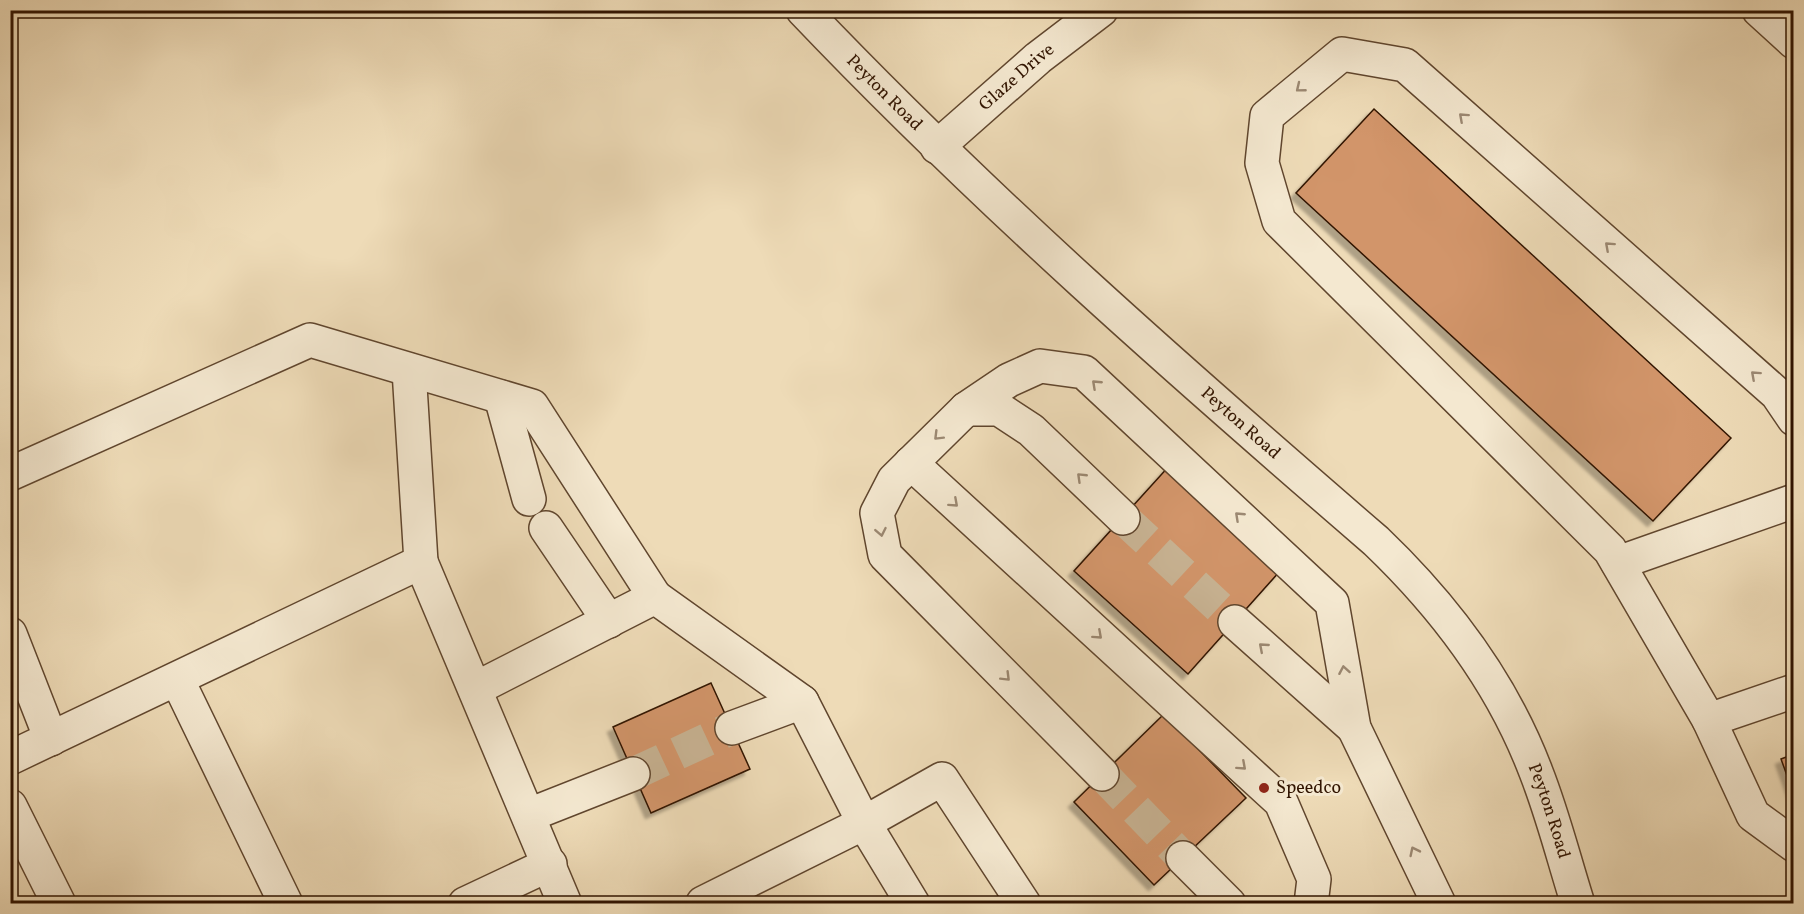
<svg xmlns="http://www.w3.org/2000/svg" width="1804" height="914" font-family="Vollkorn,serif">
  <defs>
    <filter id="shadow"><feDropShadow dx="-5.5" dy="5.5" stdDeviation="1.5" flood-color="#0004"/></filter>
  </defs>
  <rect width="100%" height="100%" fill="#eedbb7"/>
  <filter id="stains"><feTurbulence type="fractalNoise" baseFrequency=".00333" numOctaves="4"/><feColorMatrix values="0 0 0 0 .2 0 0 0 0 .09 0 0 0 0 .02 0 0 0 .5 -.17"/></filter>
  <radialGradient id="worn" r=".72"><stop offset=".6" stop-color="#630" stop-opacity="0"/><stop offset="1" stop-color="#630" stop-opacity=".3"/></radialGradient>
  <path fill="#d2956b" stroke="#311401" stroke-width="1.5" filter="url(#shadow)" d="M1374,109L1731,438L1653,521L1296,193Z
    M1170,465L1280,571L1188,674L1074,571Z
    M711,683L750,769L651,813L613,727Z
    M1164,714L1246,798L1154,885L1074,802Z
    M1794,754V795L1781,759Z"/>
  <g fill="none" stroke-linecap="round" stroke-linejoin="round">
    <path stroke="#c8b393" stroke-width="33" stroke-dasharray="33 16" stroke-linecap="butt" d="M1123,518L1235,622
      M633,774L732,728
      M1102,774L1183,858"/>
    <defs>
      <g id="minor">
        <path id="s1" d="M803,10C983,199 1179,371 1376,541C1445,607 1502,682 1536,772C1553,815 1564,860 1578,904"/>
        <path d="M1759,10L1794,42"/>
        <path id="s2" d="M937,147L1038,58L1101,10"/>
        <path d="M409,370L421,562"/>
        <path d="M501,397L529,499"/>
        <path d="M966,409H999L1031,430L1123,518"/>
        <path d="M1794,419L1777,394L1405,65L1342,54L1267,116L1262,163L1279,221L1610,550L1709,720L1794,691"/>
        <path d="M911,463L1281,802L1314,879L1311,904"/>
        <path d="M10,474L310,340L532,406L655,597L475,689"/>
        <path d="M546,528L609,621"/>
        <path d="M1618,563L1794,501"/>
        <path d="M655,597L802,702L864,823L703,903"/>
        <path d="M1235,622L1354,728"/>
        <path d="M10,634L51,739"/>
        <path d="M177,679L286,904"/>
        <path d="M1709,720L1753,815L1794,845"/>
        <path d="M732,728L802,702"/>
        <path d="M10,758L421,562L565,904"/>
        <path d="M1102,774L885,555L877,513L894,480L966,409L1009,380L1040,366L1084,372L1332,603L1354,728L1439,904"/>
        <path d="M10,806L59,904"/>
        <path d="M529,815L633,774"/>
        <path d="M1183,858L1229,904"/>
        <path d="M465,904L550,864"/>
        <path d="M913,904L864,823L942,779L1024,904"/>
      </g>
    </defs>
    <use href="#minor" stroke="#60462e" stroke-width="36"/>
    <use href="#minor" stroke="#f4e8d0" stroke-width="33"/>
  </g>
  <defs><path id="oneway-chevron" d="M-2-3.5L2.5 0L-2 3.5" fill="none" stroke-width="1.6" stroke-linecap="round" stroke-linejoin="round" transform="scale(1.5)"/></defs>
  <g stroke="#9c8973">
    <use href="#oneway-chevron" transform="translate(1300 88) rotate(141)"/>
    <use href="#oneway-chevron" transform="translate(1463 117) rotate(-138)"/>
    <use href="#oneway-chevron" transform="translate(1609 246) rotate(-138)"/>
    <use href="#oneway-chevron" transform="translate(1755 375) rotate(-138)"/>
    <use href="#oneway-chevron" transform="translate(1096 384) rotate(-137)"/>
    <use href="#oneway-chevron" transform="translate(938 436) rotate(135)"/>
    <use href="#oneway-chevron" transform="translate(1081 477) rotate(-136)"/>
    <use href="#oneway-chevron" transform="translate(954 503) rotate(42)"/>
    <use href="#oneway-chevron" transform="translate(1239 516) rotate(-137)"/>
    <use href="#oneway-chevron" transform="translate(881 532) rotate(79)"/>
    <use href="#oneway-chevron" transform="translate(1098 635) rotate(42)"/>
    <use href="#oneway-chevron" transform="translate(1263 647) rotate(-139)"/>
    <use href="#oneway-chevron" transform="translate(1344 670) rotate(-100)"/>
    <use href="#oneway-chevron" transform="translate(1006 677) rotate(45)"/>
    <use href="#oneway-chevron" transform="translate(1242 766) rotate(42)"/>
    <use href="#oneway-chevron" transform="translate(1414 851) rotate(-116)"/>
  </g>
  <circle fill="#8f2418" stroke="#f4e8d0" stroke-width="2" cx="1264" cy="788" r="6"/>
  <g text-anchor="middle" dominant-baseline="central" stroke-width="6" stroke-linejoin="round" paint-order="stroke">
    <g font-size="18" fill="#311401" stroke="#f4e8d0">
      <text stroke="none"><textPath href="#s2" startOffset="106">Glaze Drive</textPath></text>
      <text stroke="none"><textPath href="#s1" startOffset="116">Peyton Road</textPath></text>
      <text stroke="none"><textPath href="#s1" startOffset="602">Peyton Road</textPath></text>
      <text stroke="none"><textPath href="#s1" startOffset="1106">Peyton Road</textPath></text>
    </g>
    <g font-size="18" fill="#311401" stroke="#f4e8d0" text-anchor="start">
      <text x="1276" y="788">Speedco</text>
    </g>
  </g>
  <rect width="1804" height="914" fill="none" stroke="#eedbb7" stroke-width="36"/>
  <rect x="12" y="12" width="1780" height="890" fill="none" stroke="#311401" stroke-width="3"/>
  <rect x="18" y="18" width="1768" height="878" fill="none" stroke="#311401" stroke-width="1.5"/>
  <rect width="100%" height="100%" filter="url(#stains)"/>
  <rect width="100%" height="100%" fill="url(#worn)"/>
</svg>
